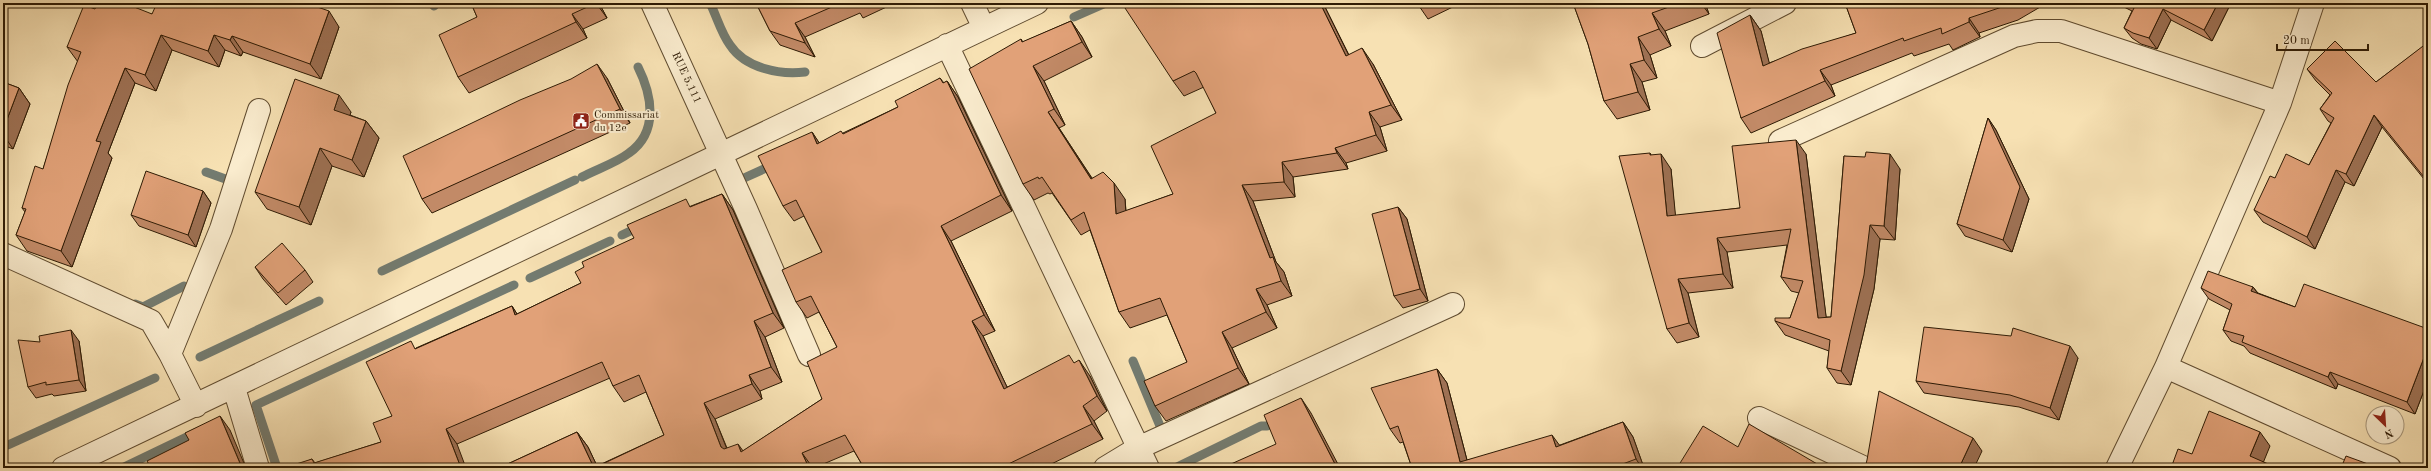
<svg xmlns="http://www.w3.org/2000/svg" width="2431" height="471" font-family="'Old Standard TT',serif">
  <rect width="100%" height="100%" fill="#f7e1b3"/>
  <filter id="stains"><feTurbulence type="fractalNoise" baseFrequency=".005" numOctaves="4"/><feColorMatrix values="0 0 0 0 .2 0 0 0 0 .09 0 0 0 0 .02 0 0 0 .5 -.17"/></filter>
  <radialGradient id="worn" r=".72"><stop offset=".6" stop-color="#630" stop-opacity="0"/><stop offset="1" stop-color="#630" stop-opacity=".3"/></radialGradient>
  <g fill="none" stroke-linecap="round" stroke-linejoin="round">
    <path stroke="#737b70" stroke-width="9" d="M432,3L434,6
      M710,3C717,17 721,33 730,45C745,68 779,75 805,72
      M1074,17L1106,3
      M206,172L231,181L230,186
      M582,177C597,169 616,163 629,153C659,132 652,95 638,67
      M733,183L775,164
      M622,235L641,226
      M382,271L575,180
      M530,278L610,241
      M135,304L143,307L184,286
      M200,357L319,301
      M1133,361L1160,426
      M8,445L155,378
      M122,468L197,432
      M277,468L256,405L514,285
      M1175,468L1261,426H1267"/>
    <defs>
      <path id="minor" d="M652,3L746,209L809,355
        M972,3L984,28
        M947,45L1148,468
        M1702,46L1785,3
        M1780,141L2014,36L2037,31H2061L2280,103
        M3,254L151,321L170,354L196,406
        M170,354L221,229L259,110
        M2166,367L2390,468
        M234,388L258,468
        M1759,418L1865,468
        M63,468L1037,3
        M1105,468L1138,448L1453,304
        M2117,468L2166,367L2280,103L2313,3"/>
    </defs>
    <use href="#minor" stroke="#604c30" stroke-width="24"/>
    <use href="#minor" stroke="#faecce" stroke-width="22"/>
  </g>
  <path fill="#c28a67" stroke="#2d1a04" d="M471,3H599L607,18L583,29L587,38L469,93L458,77L477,17Z
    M756,3H895L863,18L860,13L805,37L815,57L780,45L770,31Z
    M1323,3L1349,55L1373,64L1402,120L1380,127L1387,151L1346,163L1348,169L1293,177L1295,197L1253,201L1276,262L1284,272L1292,296L1267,305L1277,328L1232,348L1249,384L1166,421L1155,406L1187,362L1167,315L1130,328L1119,312L1090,230L1081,235L1052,193L1050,194L1048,193L1034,200L1023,184L1021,39L1023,42L1071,21L1082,37L1092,57L1044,81L1065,125L1059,128L1092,178L1125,199L1126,211L1173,194L1216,113L1204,87L1184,96L1173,81Z
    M1417,3H1459V4L1428,19Z
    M1573,3H1705L1709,14L1665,31L1671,46L1650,55L1657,78L1642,82L1650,110L1617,119L1604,101L1588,44Z
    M1834,3H1841L1836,6Z
    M1845,3H2047L2018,20L1979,33L1980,37L1953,50L1949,44L1914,56L1912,53L1831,85L1835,96L1751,133L1741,118L1750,15L1761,31L1769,63L1856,33Z
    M2116,3H2231L2212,41L2171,20L2157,49L2141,44L2132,38L2124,28L2132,11Z
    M95,9L152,14L339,27L321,79L243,52L241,56L225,50L219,67L172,50L156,91L135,83L108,153L112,158L72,267L27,251L16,235L25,212L22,208L43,169L78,62L67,47Z
    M2428,43V184L2382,127L2354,186L2345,182L2315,249L2263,222L2254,210L2275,178L2309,165L2331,123L2328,121L2320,109L2330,95L2316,81L2307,69L2376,82Z
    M607,78L630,123L432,213L422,199Z
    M940,78L944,83L947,81L958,97L1012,211L951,241L995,331L983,336L1007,387L1075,363L1090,376L1107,411L1094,421L1103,439L1043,468H864L854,451L814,468H499L577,432L588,447L597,466L664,435L646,392L624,402L613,386L610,378L457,444L291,468L312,459L315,463L381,442L392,416L416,348L512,306L517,314L581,283L584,267L634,238L691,206L722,194L733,210L784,328L765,337L782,382L760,391L762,399L715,419L727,448L743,451L822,399L837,347L819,312L807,318L796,302L822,252L804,216L794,221L783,206L812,132L819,143L843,133L898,107Z
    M3,82L19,88L30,104L13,149L3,145Z
    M351,112L350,115L366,121L379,138L364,177L332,166L311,225L267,209L255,192Z
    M1988,118L1996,130L2029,199L2012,252L1965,236L1957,224Z
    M1650,153L1651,155L1671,169L1675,216L1740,208L1806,154L1826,317H1831L1844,156L1900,169L1895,240L1880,239L1874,289L1851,385L1837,383L1827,368L1829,351L1785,335L1775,321L1790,318L1799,293L1791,291L1781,277L1787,245L1727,252L1733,288L1688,293L1699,337L1677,343L1667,329Z
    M203,191L211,203L196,247L139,226L131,215Z
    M1398,207L1407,219L1428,301L1403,308L1394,296Z
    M255,267L305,270L313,282L286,305L263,279Z
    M2253,287L2258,293L2295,307L2428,329V380L2415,414L2338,384L2336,389L2250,353L2244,346L2231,341L2223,330L2230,310L2209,299L2201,288Z
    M79,341L86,391L54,396L52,394L36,398L28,387L40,342Z
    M2078,358L2059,420L2019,407L1924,393L1916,381Z
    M1437,369L1447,383L1467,460L1560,445L1623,422L1633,437L1644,468H1412L1403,442L1400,443L1390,429Z"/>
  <path fill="#9e7154" stroke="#2d1a04" d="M596,3H599L607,18Z
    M1320,3H1323L1357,72L1346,56Z
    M1701,3H1705L1709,14Z
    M2218,3H2231L2212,41L2204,30Z
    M2163,9L2171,20L2157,49L2149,38Z
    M329,11L339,27L321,79L310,64Z
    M1652,13L1665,31L1671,46L1659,29Z
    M572,14L583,29L587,38L576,22Z
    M1750,15L1761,31L1774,81L1763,66Z
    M1969,18L1979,33L1980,37L1969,22Z
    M1071,21L1082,37L1092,57L1082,42Z
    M795,23L805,37L815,57L805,43Z
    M161,35L172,50L156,91L145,75Z
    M214,35L225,50L219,67L208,51Z
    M232,36L243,52L241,56L230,40Z
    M1638,37L1650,55L1657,78L1644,60Z
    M1362,48L1373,64L1402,120L1391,105Z
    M597,64L607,78L630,123L620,109Z
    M1630,64L1642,82L1650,110L1638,92Z
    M1033,66L1044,81L1065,125L1054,109Z
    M125,68L135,83L108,153L112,158L72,267L61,251L96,141Z
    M1820,70L1831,85L1835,96L1825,81Z
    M947,81L958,97L1012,211L1001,195Z
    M19,88L30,104L13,149L3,134V130Z
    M339,95L351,112L346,127L334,110Z
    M1048,112L1059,128L1102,194L1091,179Z
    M1369,112L1380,127L1387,151L1376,135Z
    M2374,115L2382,127L2354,186L2346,174Z
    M1988,118L1996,130L2029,199L2012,252L2003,240Z
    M366,121L379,138L364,177L352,160Z
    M812,132L822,147L817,144Z
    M1796,140L1806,154L1828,332L1818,318Z
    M320,148L332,166L311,225L299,207Z
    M1335,148L1346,163L1348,169L1337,153Z
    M1661,154L1671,169L1677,231L1667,216Z
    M1890,154L1900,169L1895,240L1884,226Z
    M1282,162L1293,177L1295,197L1284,182Z
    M2336,170L2345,182L2315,249L2307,237Z
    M1114,183L1125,199L1127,230L1116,214Z
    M1242,185L1253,201L1276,262L1284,272L1292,296L1281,281L1270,258Z
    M203,191L211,203L196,247L188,235Z
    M722,194L733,210L784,328L773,313Z
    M1398,207L1407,219L1428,301L1420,289Z
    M1870,225L1880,239L1874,289L1851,385L1841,371Z
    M941,226L951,241L995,331L984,315Z
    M1717,238L1727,252L1733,288L1723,274Z
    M1678,279L1688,293L1699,337L1689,323Z
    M2253,287L2261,298L2251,291Z
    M1256,289L1267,305L1277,328L1266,312Z
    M512,306L522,322L515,315Z
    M754,321L765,337L782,382L771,367Z
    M972,321L983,336L1015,404L1004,389Z
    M71,330L79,341L86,391L79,380Z
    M1222,332L1232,348L1249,384L1238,368Z
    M2070,346L2078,358L2059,420L2050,408Z
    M2428,347V380L2415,414L2407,402Z
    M1079,360L1090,376L1107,411L1097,396Z
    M1437,369L1447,383L1469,468L1460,462Z
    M2330,372L2338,384L2336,389L2328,377Z
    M749,375L760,391L762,399L752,384Z
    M1301,398L1311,413L1340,468H1337Z
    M704,403L715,419L732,462L721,447Z
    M1083,406L1094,421L1103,439L1092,424Z
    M220,416L230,430L246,468H242Z
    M1623,422L1633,437L1644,468H1642L1636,459Z
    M446,429L457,444L466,468H461Z
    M577,432L588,447L598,468H594Z
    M2260,432L2270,446L2261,468L2250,456Z
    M1552,435L1563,450L1556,447Z
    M1973,438L1982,451L1974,468H1959Z
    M738,444L749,459L741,452Z
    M802,453L813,468H809Z"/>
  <path fill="#e1a178" stroke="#2d1a04" d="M97,3H124L152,14L157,3H272L278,5L279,3H306L329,11L310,64L232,36L230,40L214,35L208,51L161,35L145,75L125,68L96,141L101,142L61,251L16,235L26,209L22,208L35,166L43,169L68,85L81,52L67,47L84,5L95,9Z
    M471,3H596L572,14L576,22L458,77L439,35L477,17Z
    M756,3H841L795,23L805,43L770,31Z
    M1135,3H1320L1346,56L1362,48L1391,105L1369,112L1376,135L1335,148L1337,153L1282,162L1284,182L1242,185L1270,258L1273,257L1281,281L1256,289L1266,312L1222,332L1238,368L1155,406L1144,381L1187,362L1160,298L1119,312L1084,212L1071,220L1042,177L1039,179L1038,177L1023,184L969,69L1021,39L1022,42L1071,21L1082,42L1033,66L1054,109L1048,112L1091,179L1103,172L1114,183L1116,214L1173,194L1151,146L1216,113L1196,73L1194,71L1173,81L1125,8Z
    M1573,3H1680L1652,13L1659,29L1638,37L1644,60L1630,64L1638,92L1604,101L1588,44Z
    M1845,3H2010L2008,5L1969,18V22L1942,34L1941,28L1904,41L1903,38L1820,70L1825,81L1741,118L1717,33L1750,15L1763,66L1802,49L1856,33Z
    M2130,3H2218L2204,30L2163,9L2149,38L2133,33L2124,28L2135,6Z
    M2335,41L2376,82L2427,43H2428V182L2374,115L2346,174L2336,170L2307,237L2254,210L2270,176L2275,178L2286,154L2309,165L2334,118L2320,109L2332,93L2307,69Z
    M597,64L620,109L422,199L403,156L520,100L571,79Z
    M940,78L943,83L947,81L1001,195L941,226L984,315L972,321L1004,389L1069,355L1074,363L1079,360L1097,396L1083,406L1092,424L1000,468H864L845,435L802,453L809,468H499L577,432L594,468L664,435L639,375L613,386L602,362L446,429L461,468H291L290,466L312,459L314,463L381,442L373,423L392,416L366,362L411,341L415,349L512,306L515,315L581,283L575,272L584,267L582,262L634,238L627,225L686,199L690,207L722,194L773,313L754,321L771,367L749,375L752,384L704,403L721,447L724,449L738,444L741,452L822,399L807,362L837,347L811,296L796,302L782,270L822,252L796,200L783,206L758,156L812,132L817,144L841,131L843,134L898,107L895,101Z
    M295,79L339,95L334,110L366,121L352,160L320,148L299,207L255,192Z
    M3,82L19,88L3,130Z
    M1988,118L2020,187L2003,240L1957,224Z
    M1796,140L1818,318L1831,317L1844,156L1865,157L1866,152L1890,154L1884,226L1870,225L1864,275L1841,371L1827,368L1830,340L1775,321V318H1790L1803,281L1781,277L1791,229L1717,238L1723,274L1678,279L1689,323L1667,329L1619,156L1650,153V155L1661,154L1667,216L1740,208L1732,146Z
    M146,171L203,191L188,235L131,215Z
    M1398,207L1420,289L1394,296L1372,214Z
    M282,243L305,270L278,293L255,267Z
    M2208,271L2253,287L2251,291L2295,307L2304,284L2428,329V347L2407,402L2330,372L2328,377L2242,342L2244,336L2223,330L2232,304L2201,288Z
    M1924,327L2011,336L2013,328L2070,346L2050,408L2010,395L1916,381Z
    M71,330L79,380L46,385V382L28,387L18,340L40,342L39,336Z
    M1437,369L1460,462L1552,435L1556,447L1623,422L1636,459L1612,468H1412L1398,426L1390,429L1371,388Z
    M1879,391L1973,438L1959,468H1865L1867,460Z
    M1301,398L1337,468H1222L1276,444L1264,415Z
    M2209,411L2260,432L2250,456L2275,467V468H2171L2178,449L2192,454Z
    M220,416L242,468H151L147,461L189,440L185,433Z
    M1749,424L1824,468H1677L1703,426L1738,447Z
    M2346,456L2379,468H2341Z"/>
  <defs>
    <symbol id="civic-square" viewBox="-11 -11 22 22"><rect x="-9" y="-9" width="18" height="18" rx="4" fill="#8f2418" stroke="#faecce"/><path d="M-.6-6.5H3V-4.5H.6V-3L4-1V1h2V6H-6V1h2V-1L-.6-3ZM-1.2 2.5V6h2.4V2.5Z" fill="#fff"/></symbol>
  </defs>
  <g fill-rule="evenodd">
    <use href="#civic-square" x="571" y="111" width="20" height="20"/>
  </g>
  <g text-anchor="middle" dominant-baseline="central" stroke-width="4" stroke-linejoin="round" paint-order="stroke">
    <g font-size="11" fill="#2d1a04" stroke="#faecce">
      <text transform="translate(686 78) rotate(65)">RUE 5.111</text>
    </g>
    <g font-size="11" fill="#2d1a04" stroke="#faecce" text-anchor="start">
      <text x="594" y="115">Commissariat<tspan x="594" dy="13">du 12e</tspan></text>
    </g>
  </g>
  <rect width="2431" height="471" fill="none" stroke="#f7e1b3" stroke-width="16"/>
  <rect x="4" y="4" width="2423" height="463" fill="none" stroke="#2d1a04" stroke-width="2"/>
  <rect x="8" y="8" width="2415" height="455" fill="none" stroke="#2d1a04"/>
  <g transform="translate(2385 425) rotate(155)"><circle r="19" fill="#faecce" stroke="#a8987d"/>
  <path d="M0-3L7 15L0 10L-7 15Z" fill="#8f2418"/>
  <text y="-6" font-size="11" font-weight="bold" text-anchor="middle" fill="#2d1a04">N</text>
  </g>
  <path d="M2277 44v6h91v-6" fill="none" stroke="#2d1a04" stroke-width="2"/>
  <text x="2283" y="44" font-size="12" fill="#2d1a04" stroke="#faecce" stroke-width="3" paint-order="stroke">20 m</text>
  <rect width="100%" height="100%" filter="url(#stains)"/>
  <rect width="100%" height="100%" fill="url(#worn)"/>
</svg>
